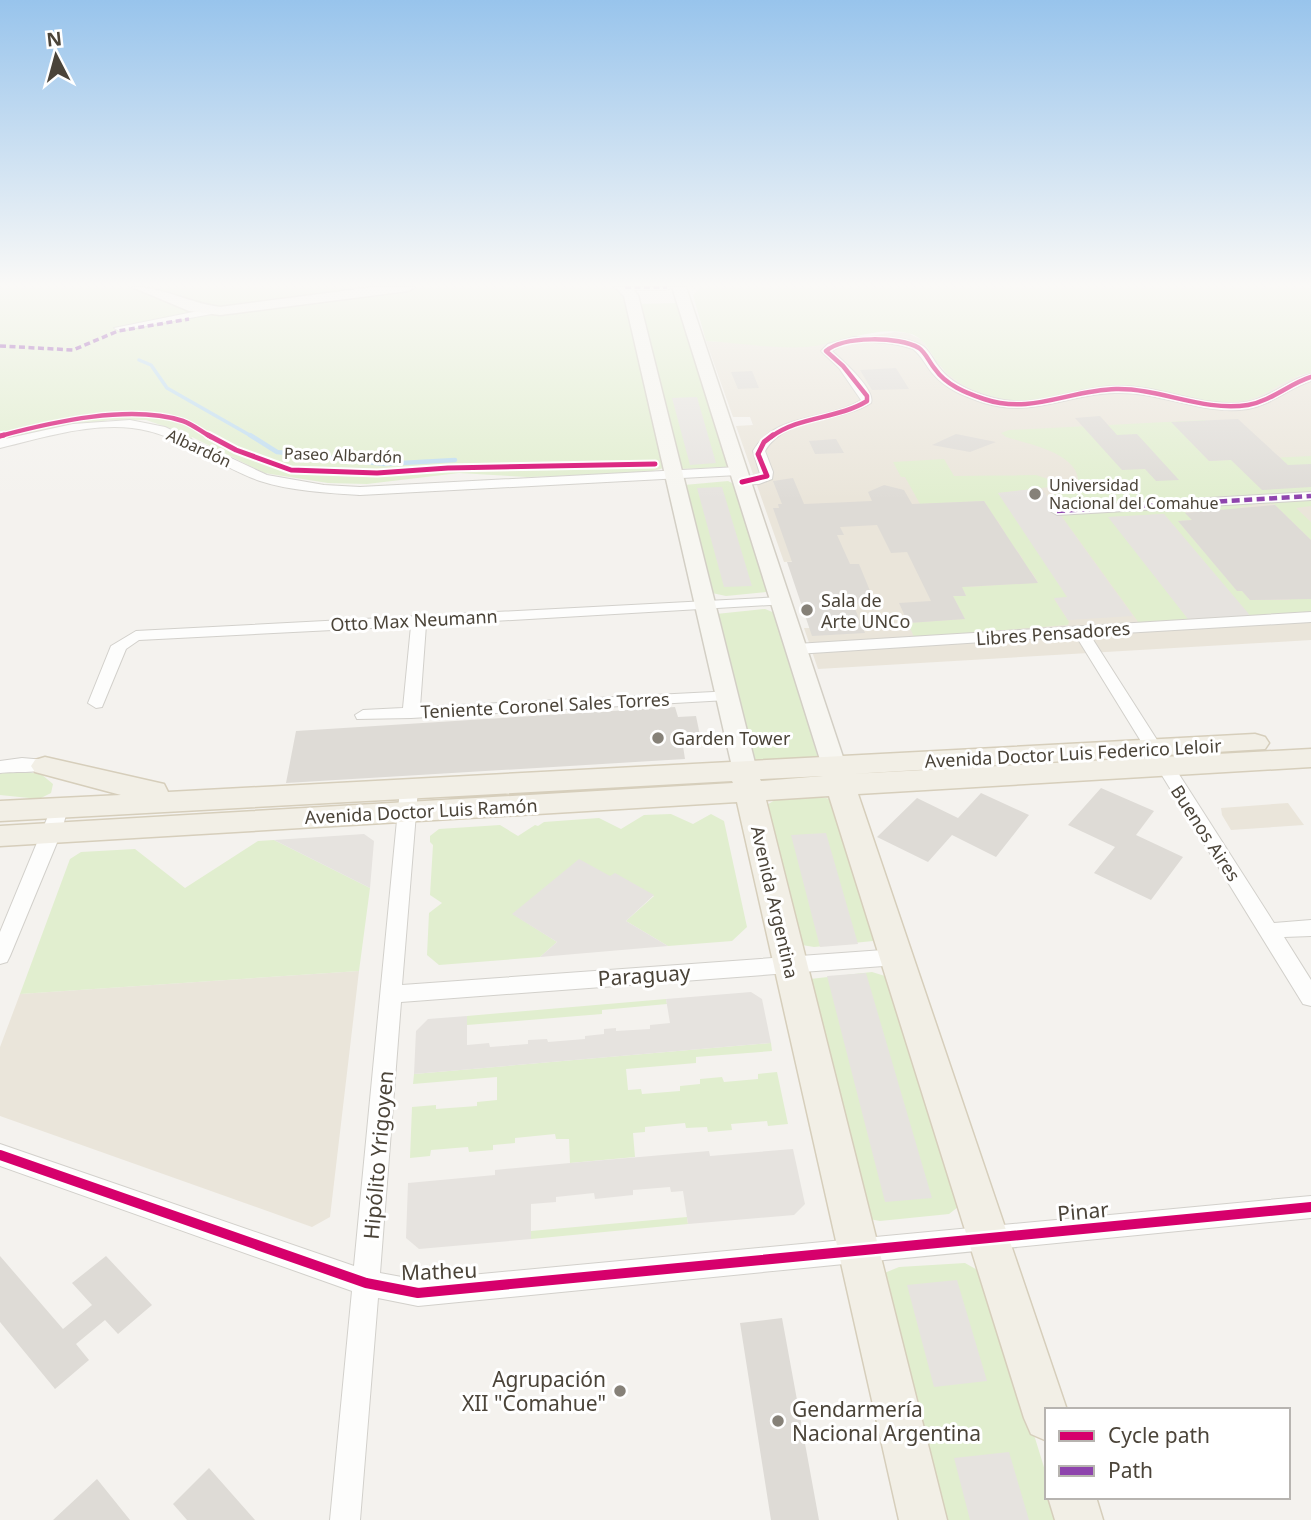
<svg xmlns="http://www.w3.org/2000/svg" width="1311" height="1520" font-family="'Noto Sans',sans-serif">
  <rect width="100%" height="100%" fill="#f4f2ee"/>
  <path fill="#eae5da" d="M895,332L908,333L922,340L942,369L957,381L989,395L1014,401L1059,398L1109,386L1216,401H1243L1288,379L1311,373V640L818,669L804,628H816L802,607L875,603L805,567L803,561L784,562L736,426L753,425L750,417H733L706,341L800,347Z
    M1288,803L1304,825L1231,830L1222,815L1221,808Z
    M359,971L330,1217L312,1227L0,1116V1047L20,994Z"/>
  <path fill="#e1eecf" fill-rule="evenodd" d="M0,287H613L624,293L664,468L644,473L527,477L459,473L367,484L328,483L264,473L192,437L191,440L184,436V433L146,420H109L0,441Z
    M701,287H1311V373C1285,376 1268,397 1243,401C1199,408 1155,386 1112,386C1080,386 1051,404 1018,401C992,399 959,388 942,368C931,357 927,339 911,334C877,324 840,344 806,347C774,349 739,343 706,341L693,295Z
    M678,303L728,465L726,467L680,469L638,304Z
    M1205,420L1218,433L1186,437L1209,461L1311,456V506L1296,508L1311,522V540L1274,504L1250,503L1252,506L1240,507L1311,587V612L1250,616L1164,514L1109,517L1188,619L1139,623L1047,496L1069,491L1078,485C1082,453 1028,444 1006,437L1001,433L1009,430ZM1194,510L1283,592L1290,600H1250L1245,594L1248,590L1237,591L1212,561L1215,552H1204L1178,521L1192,520L1184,511Z
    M944,459L954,476L1036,475L1051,480L1053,483L1049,487L998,493L1068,597L1054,599L1069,622L1068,625L914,637L908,623L965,619L953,596L966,595L962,589H951L964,577L970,587L1038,582L1031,571L1022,572L1023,559L1016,549L950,552L1004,531L998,521H991L990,510L984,501L920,504L905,477H901L893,462Z
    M728,481L734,484L768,591L766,592L726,596L712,593L684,485Z
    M765,609L775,613L818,758L752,763L716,614Z
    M19,771L41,774L53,784L51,793L39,799L0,795V773Z
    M821,797L830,799L876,938L873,941L814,947L802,945L765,806L775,800Z
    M671,814L693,824L711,814L724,821L747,927L732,941L668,946L626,921L654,896L610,877L513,914L557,942L540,957L439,965L427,955L429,913L442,903L430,895L433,845L430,842V836L439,829L500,825L518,836L535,825L538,826L544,822L599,818L621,829L644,815Z
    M274,840L370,888L359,971L20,994L70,859L81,852L135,849L185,888L258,841Z
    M872,972L885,976L958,1207L949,1214L880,1221L869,1219L810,979Z
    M666,999L667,1004L602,1010V1014L467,1025V1016Z
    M771,1043L772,1051L696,1057V1063L626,1069L628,1090L641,1089L642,1094L680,1091V1086L700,1084V1079L722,1077L724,1082L758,1079V1074L777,1072L788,1124L768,1126L767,1121L731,1124L732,1130L708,1132L707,1127L686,1128L685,1123L645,1127V1132L633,1133L635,1157L570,1163L569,1139H556L555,1134L515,1138V1143L493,1145V1150L469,1152L468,1147L431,1150L430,1156L410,1158L412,1107L436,1105V1109L477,1106V1102L497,1100V1077L413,1084L414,1074Z
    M687,1217L688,1224L531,1239V1231Z
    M965,1263L981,1272L987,1282L1047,1477V1497H1053L1060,1520H935L882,1274L899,1267Z"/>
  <path fill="#e6e3df" d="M697,397L716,463L690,465L672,398Z
    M722,487L752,586L724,587L697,488Z
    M1041,488L1133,616L1068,620L1054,598L1067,597L998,493Z
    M1164,514L1248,613L1250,616L1188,619L1108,517Z
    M826,833L858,944L820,947L791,835Z
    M364,834L374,841L370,888L274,840Z
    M579,859L610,876L615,873L654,895L626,921L668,946L540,957L557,942L512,914Z
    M866,973L932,1198L885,1202L827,976Z
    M751,992L762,999L771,1043L414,1074L416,1031L428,1019L467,1016V1045L489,1043L490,1047L528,1044V1040L547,1039L548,1042L585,1039V1036L604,1034V1029L616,1028V1031L650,1029V1025L670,1023L666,999Z
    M793,1149L805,1204L794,1215L688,1224L683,1191L671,1192L670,1187L633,1190V1195L595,1199L594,1193L556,1197V1202L531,1204V1239L419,1249L406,1238L408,1183L495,1175V1170L570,1163L709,1151L710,1156Z
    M957,1280L987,1381L934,1387L907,1285Z
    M1009,1452L1029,1520H970L954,1458Z"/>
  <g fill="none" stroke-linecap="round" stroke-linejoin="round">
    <path stroke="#c0ddf1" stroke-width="3.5" d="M139,360L151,365L167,388L253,437"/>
    <path stroke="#c0ddf1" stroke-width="4.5" d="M250,435L277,452L384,464L455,460"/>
  </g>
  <path fill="#dedbd6" d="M896,368L909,389L872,390L860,370Z
    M752,371L759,388L738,389L731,372Z
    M1100,416L1117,435L1137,434L1179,480L1156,481L1145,469L1122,470L1075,418Z
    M1238,419L1288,465L1311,464V487L1262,490L1231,460L1209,461L1171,422Z
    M956,434L996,442L970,452L932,445Z
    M836,439L844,453L815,454L809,441Z
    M793,478L804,504L872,501L868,492L884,485L904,490L912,504L984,501L1038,583L962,587L966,596H953L965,619L908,623L899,603L931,601L907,552L891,553L877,525L840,527L844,535H837L850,564H859L875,603L853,604L865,633L812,636L787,562H792L773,508H779L778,504H782L773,481Z
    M1275,505L1311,540V599L1250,600L1242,591H1237L1178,521L1192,520L1185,513Z
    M675,707L678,717L696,716L702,745L683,746L685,759L286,783L296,731Z
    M1101,788L1154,811L1136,835L1183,857L1151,900L1094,873L1115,847L1068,825Z
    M981,793L1029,815L996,857L952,835L928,862L877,837L917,798L958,818Z
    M0,1256L63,1329L92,1305L72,1283L106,1256L152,1305L118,1334L105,1320L76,1344L89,1360L55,1389L0,1322Z
    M782,1318L819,1520H771L740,1323Z
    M209,1468L255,1520H187L173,1504Z
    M97,1479L130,1520H53Z"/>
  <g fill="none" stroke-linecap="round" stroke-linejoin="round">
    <defs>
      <path id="street" d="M620,287H672L667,290H625Z
        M213,308L217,309V313L119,331L114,328Z
        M854,337C875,337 904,335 923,346C930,351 933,360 939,367C951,384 975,393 994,398C1036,410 1073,387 1115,386C1160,384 1203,409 1247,402C1270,398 1289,379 1311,374V381C1289,388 1271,405 1248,409C1203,416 1160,391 1115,393C1067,394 1034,418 984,403C966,397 945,389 933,374C926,366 922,356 913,349C891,342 852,337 832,351C843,361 876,390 871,403C840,423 786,415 765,451L773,472L772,479L759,484L737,485V479L760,474L753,451C777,411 826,422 861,400L839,368L821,351L828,344Z
        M130,420L165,427L267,475L324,485L360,487L738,467L744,471L738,475L360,495C328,493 291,491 260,481C217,466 178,433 132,428C89,423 42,438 0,448V440L73,424Z
        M1311,492V500L1057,515L1050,511L1057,507Z
        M781,597L788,601L786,604L426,625L420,707L733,691L735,695L727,700L411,718L357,719L355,715L363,710L403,708L411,626L139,640L126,649L102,707L96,708L88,703L111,646L136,631Z
        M1311,612V622L1090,635L1274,923L1311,920V936L1284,937L1311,980V1006L1303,1004L1076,636L796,654L788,649L796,644Z
        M22,758L45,760L54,766C46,774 14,771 0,773V761Z
        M409,783L418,789L402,985L897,949L904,951L907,957L904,963L897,965L401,1002L380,1273L418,1280L1311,1196V1218L418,1306L378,1298L360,1520H330L352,1291L0,1166V1144L354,1266L400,789Z
        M59,802L65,804L68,808L61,833L10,956L7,962L0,964V932L53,804Z"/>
      <path id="secondary" d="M132,287C163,287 189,303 220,307L374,287H415L408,291L220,315L189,311Z
        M615,287H630L638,295L757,771L754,777L745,779L736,777L733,771L624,296Z
        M672,287H686L846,766L843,772L834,774L825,772L822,766Z"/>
      <path id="primary" d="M1255,734L1265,737L1269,743L1265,749L851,774L1311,749V767L858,794L1067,1410H1047V1441L1031,1434L1024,1418L829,796L766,800L947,1520H899L737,802L0,846V826L733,783L732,781L0,821V801L121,795L35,772L31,766L35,760L45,757L164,784L168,792ZM823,776L761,781L760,779Z
        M1048,1497H1096L1103,1520H1055Z"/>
    </defs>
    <use href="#street" stroke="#d2d0cb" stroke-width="2"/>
    <use href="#secondary" stroke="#d3cfc5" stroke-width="3"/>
    <use href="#primary" stroke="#d6cebb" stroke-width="3"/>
    <use href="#street" fill="#fdfdfc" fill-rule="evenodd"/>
    <use href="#secondary" fill="#f7f6f1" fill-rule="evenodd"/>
    <use href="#primary" fill="#f2efe6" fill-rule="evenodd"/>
    <path stroke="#8e44ad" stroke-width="3.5" stroke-dasharray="6 3.5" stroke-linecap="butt" d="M625,287H667
      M0,346L73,350L118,331L189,319"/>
    <path stroke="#8e44ad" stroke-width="4.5" stroke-dasharray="8 4.5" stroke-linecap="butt" d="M1057,511L1311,496"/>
    <defs>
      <path id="cycleway-far2" d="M0,436C52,422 130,404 183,421C192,424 202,432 211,437
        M771,437C799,416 838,419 867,401V396L843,366L826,351C843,336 899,336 919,348C926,353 929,362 935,369C946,385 966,393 984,399C1031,415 1069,390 1116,389C1160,388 1203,412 1248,405C1271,401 1289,384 1311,377"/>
      <path id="cycleway-far1" d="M208,435L236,450L291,470L377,473L448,468L655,464
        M0,436L4,435
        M742,482L767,476L758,454L764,442L773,435"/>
      <path id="cycleway" d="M0,1155L366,1283L418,1293L1311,1207"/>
    </defs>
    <use href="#cycleway-far2" stroke="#fff" stroke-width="7"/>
    <use href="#cycleway-far1" stroke="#fff" stroke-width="9"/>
    <use href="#cycleway" stroke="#fff" stroke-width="15"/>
    <use href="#cycleway-far2" stroke="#d6006c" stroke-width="4.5"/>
    <use href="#cycleway-far1" stroke="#d6006c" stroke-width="5"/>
    <use href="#cycleway" stroke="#d6006c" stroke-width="10"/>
  </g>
  <linearGradient id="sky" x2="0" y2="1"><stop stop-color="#98c4ec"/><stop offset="0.57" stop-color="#faf9f7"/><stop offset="1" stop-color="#faf9f7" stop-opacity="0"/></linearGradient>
  <rect width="1311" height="500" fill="url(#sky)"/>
  <g fill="#868178" stroke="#fff" stroke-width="2.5">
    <circle cx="1035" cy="494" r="7"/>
    <circle cx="807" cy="610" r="7"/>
    <circle cx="658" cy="738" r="7"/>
    <circle cx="620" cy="1391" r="7"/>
    <circle cx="778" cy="1421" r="7"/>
  </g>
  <g text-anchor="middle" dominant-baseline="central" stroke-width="6" stroke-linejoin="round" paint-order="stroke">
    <g font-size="16" fill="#4b4439" stroke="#fff">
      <text transform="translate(199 448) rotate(25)">Albardón</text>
      <text transform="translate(343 455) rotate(2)">Paseo Albardón</text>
    </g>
    <g font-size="16" fill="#4b4439" stroke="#fff" text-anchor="start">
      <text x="1049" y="485">Universidad<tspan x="1049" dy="18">Nacional del Comahue</tspan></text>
    </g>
    <g font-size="18" fill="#4b4439" stroke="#fff" text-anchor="start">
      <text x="821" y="600">Sala de<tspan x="821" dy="21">Arte UNCo</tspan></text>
      <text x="672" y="738">Garden Tower</text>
    </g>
    <g font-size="18" fill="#4b4439" stroke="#fff">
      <text transform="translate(414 620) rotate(-3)">Otto Max Neumann</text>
      <text transform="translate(1053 633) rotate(-4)">Libres Pensadores</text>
      <text transform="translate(545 705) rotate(-3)">Teniente Coronel Sales Torres</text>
      <text transform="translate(1073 753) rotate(-3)">Avenida Doctor Luis Federico Leloir</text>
      <text transform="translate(421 811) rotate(-3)">Avenida Doctor Luis Ramón</text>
      <text transform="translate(1206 833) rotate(57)">Buenos Aires</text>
      <text transform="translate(775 902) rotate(77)">Avenida Argentina</text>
    </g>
    <g font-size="21" fill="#4b4439" stroke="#fff">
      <text transform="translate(644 975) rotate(-4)">Paraguay</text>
      <text transform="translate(378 1155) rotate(-85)">Hipólito Yrigoyen</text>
      <text transform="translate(1083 1211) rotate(-5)">Pinar</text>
      <text transform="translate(439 1271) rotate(-2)">Matheu</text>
    </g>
    <g font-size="21" fill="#4b4439" stroke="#fff" text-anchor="end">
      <text x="606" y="1379">Agrupación<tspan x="606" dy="24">XII "Comahue"</tspan></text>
      <text x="792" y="1409" text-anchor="start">Gendarmería<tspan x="792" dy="24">Nacional Argentina</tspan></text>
    </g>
  </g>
  <rect x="1045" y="1408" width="245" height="91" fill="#ffffff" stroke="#b7b4b0" stroke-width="2"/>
  <rect x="1059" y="1431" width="35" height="10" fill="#d6006c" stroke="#b7b4b0" stroke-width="2"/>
  <text x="1108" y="1443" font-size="21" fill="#4b4439">Cycle path</text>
  <rect x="1059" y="1466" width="35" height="10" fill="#8e44ad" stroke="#b7b4b0" stroke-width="2"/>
  <text x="1108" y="1478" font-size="21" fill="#4b4439">Path</text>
  <g transform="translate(56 56) rotate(354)" stroke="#ffffff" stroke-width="5" paint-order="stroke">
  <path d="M0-5L12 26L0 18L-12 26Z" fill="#4b4439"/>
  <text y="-10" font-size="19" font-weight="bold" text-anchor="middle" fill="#4b4439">N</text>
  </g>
</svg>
